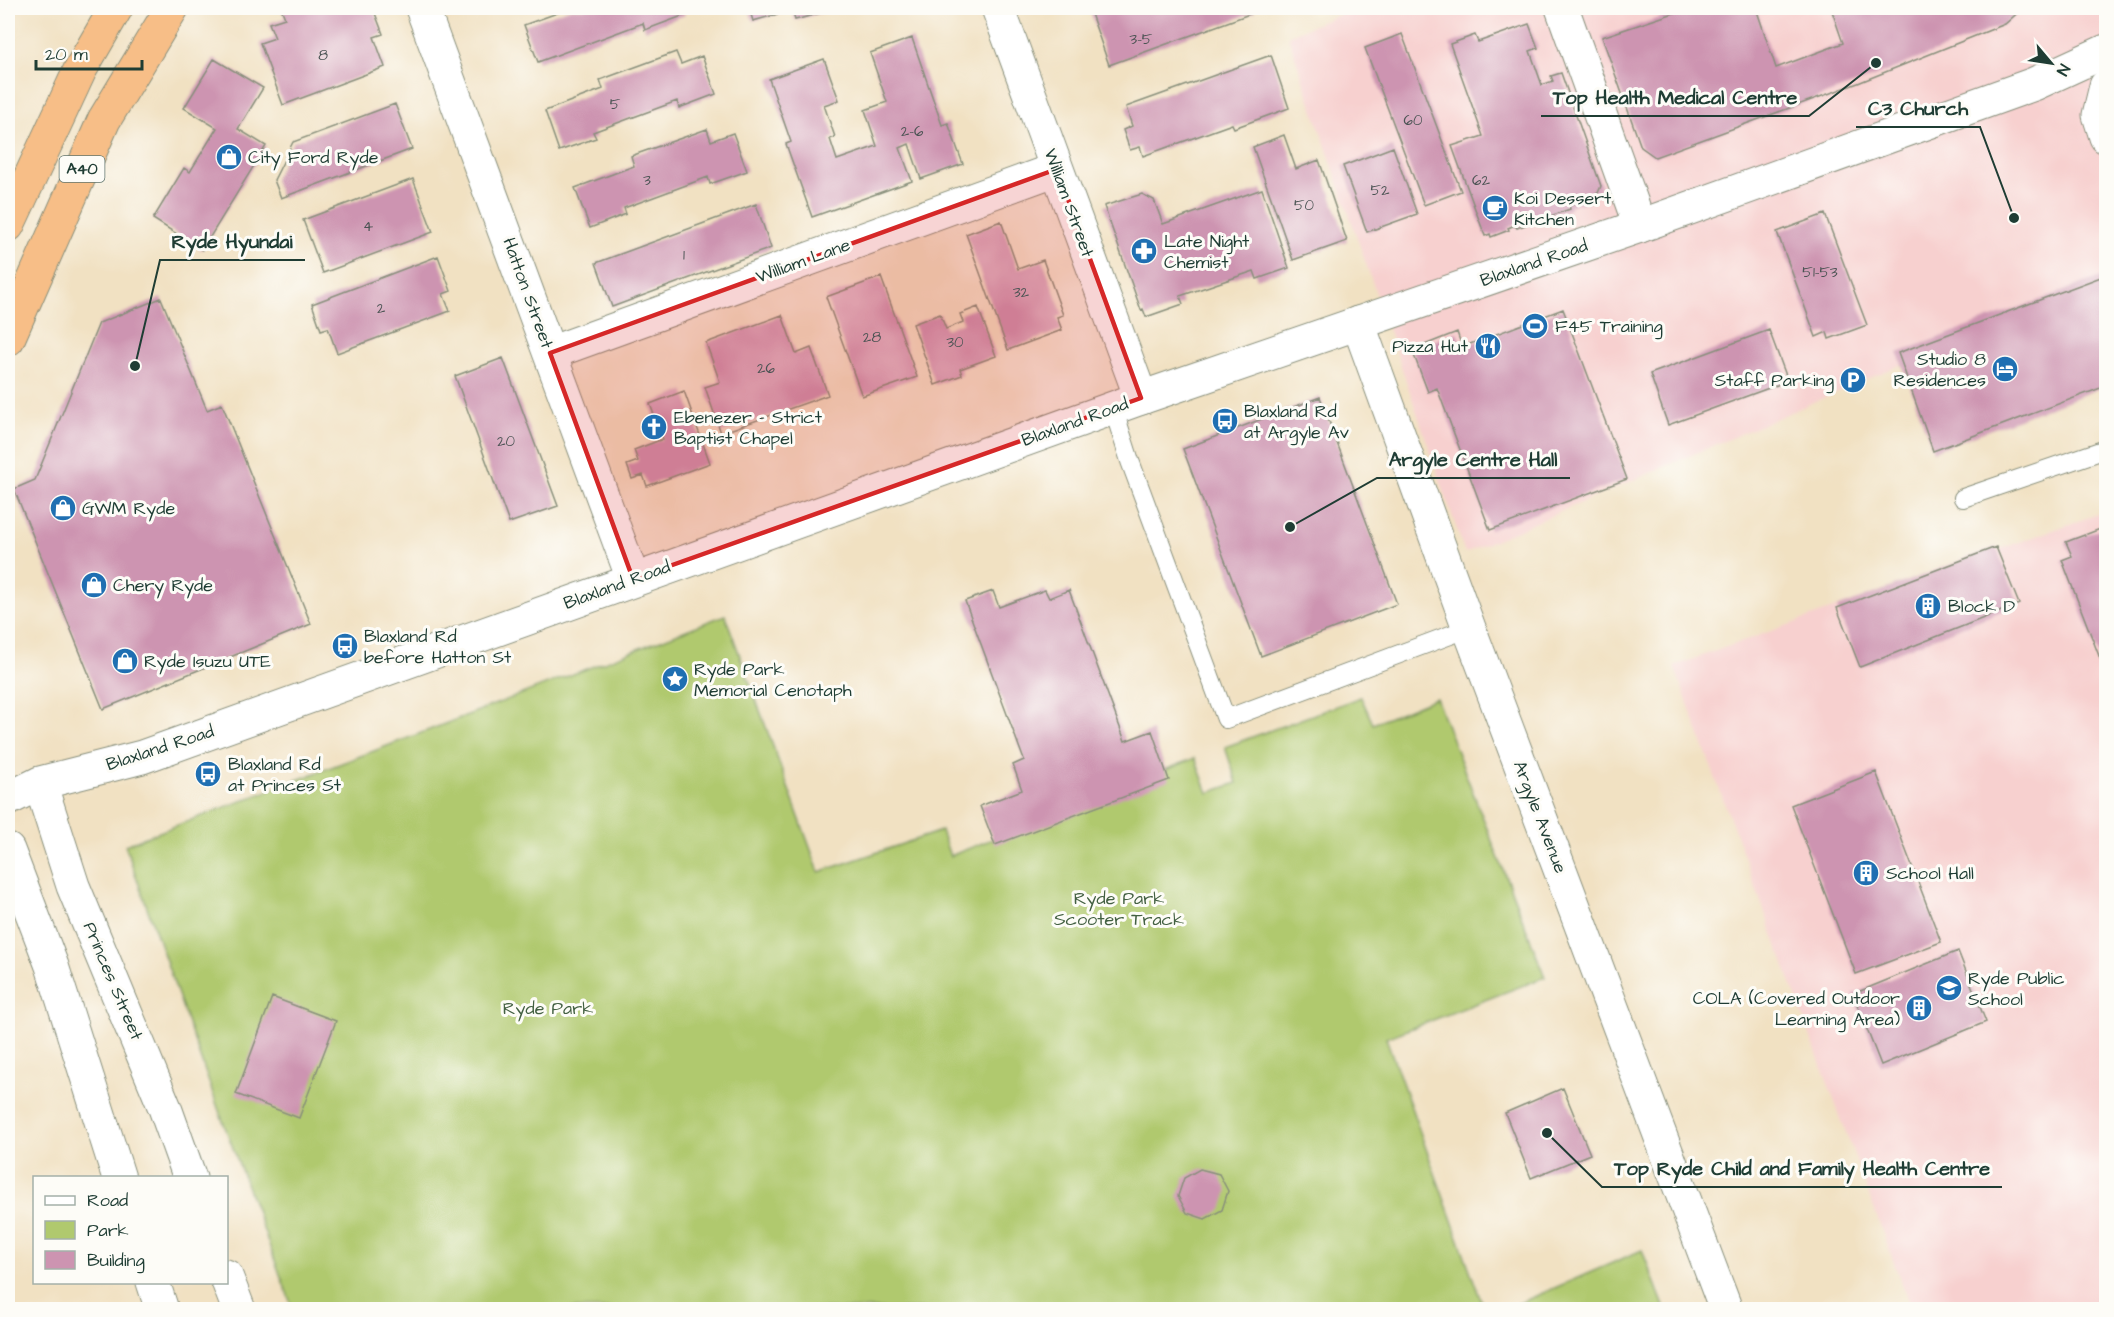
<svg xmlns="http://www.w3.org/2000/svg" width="2114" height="1317" font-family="'Architects Daughter',sans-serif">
  <rect width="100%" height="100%" fill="#fdfcf7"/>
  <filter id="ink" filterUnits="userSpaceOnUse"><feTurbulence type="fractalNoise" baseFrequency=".0167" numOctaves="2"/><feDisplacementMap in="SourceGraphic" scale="12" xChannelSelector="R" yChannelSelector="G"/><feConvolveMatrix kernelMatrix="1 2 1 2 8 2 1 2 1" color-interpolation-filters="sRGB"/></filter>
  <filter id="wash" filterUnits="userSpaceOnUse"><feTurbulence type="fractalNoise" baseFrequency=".008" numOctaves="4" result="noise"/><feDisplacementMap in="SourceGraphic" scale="24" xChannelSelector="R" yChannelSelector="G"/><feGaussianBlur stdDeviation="1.35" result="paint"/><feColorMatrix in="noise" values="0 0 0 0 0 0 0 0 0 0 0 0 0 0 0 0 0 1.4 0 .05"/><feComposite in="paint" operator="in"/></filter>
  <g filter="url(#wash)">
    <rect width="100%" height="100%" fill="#f1e1c2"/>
    <path fill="#f7d0cf" d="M1355,8H2106V276L1465,553L1288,36Z
      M2106,511V1309H1911L1674,666Z"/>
    <path fill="#b0c96e" stroke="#688351" stroke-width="1.5" d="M725,615L819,872L941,831L950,856L1195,758L1208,793L1237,783L1225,747L1361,697L1373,724L1436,698L1545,977L1386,1038L1484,1309H293L218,1108L125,845L424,732Z
      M1642,1250L1665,1309H1506Z"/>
    <g id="blocks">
      <path fill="#cd94b1" d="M281,8H373L383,34L374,37L385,67L283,105L260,43L275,38L269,23L285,18Z
        M571,8H682L685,15L645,30L643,23L538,62L524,25Z
        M749,8H839L795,20L792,10L753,21Z
        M1089,8H1254L1255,12L1109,65Z
        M1689,8H1756L1776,68L1843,43L1831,8H2023L2005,24L1858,83L1655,157L1641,147L1602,37Z
        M1529,24L1538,48L1530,51L1542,85L1553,81L1551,76L1561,73L1601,186L1598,193L1592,196V200L1579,204L1578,202L1569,206L1570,209L1517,228L1515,225L1508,228L1509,230L1491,237L1490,234L1485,236L1452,146L1483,136L1450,44L1475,35L1478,42Z
        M1402,34L1461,191L1424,205L1365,48Z
        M912,38L942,125L948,123L963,164L921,179L909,144L900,148L912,181L812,217L786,144L791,142L769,79L824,59L839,100L824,105L835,137L830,139L837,160L877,146L865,110L887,102L870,53Z
        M676,52L681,64L702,56L716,94L679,108L677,101L593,132L596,138L559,151L545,111L603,89L600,80Z
        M1271,55L1289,108L1234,128L1232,124L1143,156L1140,147L1130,150L1123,130L1132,126L1126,107Z
        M214,59L263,88L238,129L266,146L202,250L153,219L184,168L190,172L217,128L184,108Z
        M395,104L412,149L281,198L274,180L293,142Z
        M707,129L711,141L733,133L747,171L710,184L708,177L624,208L626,214L590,228L575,188L634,166L631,156Z
        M1284,135L1296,169L1319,160L1347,241L1293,260L1253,147Z
        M1393,147L1417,214L1367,232L1343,166Z
        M413,179L433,232L323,273L303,220Z
        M1262,189L1289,268L1257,279L1254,271L1180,296L1183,304L1146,317L1143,309L1141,310L1104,206L1142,194L1154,200L1163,224Z
        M756,204L771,248L612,307L596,263Z
        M1825,214L1867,325L1829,339L1827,332L1816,337L1777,232Z
        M1001,221L1018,269L1043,260L1063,315L1057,317L1062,330L1008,350L966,234Z
        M438,256L451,291L443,294L450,311L337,353L328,328L321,330L312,304Z
        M2106,275V386L1933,451L1898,353Z
        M881,277L917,377L862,396L826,297Z
        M161,298L207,410L222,404L311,624L103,709L14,489L35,480L99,323Z
        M978,307L996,356L960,369L962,375L935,385L913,324L940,314L946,329L963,322L960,314Z
        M1563,309L1627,479L1490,530L1437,388L1428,392L1412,350L1457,332L1462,347Z
        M782,315L796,354L811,348L828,395L721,433L705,387L720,382L706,343Z
        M1769,330L1788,381L1668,425L1650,374Z
        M503,358L558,506L509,523L455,376Z
        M684,391L710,463L647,486L643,475L632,479L627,465L638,461L634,450L663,439L650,404Z
        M1320,397L1397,604L1261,656L1183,449Z
        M2103,528L2106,537V674L2062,560L2072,556L2066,542Z
        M1996,547L2019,604L1860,667L1837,608Z
        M1045,590L1049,598L1069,590L1125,741L1152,731L1169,780L995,845L980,806L1022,790L1013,765L1024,760L965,601L993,591L999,607Z
        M1876,772L1941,942L1856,974L1791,805Z
        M1958,951L1986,1022L1881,1065L1853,994Z
        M272,997L336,1021L299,1118L236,1094Z
        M1563,1088L1590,1154L1531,1178L1505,1113Z
        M1200,1169L1219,1174L1228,1191L1222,1210L1205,1219L1187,1213L1178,1196L1184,1178Z"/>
    </g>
  </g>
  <g filter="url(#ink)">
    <use href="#blocks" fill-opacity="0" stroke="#888f7b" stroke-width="1.5"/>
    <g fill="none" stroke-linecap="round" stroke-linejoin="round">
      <defs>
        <path id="service" d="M1113,408L1130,461L1226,719L1469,628
          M1963,498L2106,449"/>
        <path id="minor" d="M422,8L633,579
          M998,8L1141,398
          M1562,8L1640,226
          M2106,86L2099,115L2106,137
          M1358,323L1469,628L1726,1310
          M550,353L1057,169"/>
        <path id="tertiary" d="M40,783L73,886L165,1108L190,1178
          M8,799L40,783L142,757L1141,398L1640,226L2034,84L2106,51
          M8,850L52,966L119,1178
          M226,1276L239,1310
          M153,1282L162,1310"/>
        <path id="trunk" d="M8,225L80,70L116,8
          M8,339L104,120L172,8"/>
      </defs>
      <use href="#service" stroke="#888f7b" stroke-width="20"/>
      <use href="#minor" stroke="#888f7b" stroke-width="35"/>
      <use href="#tertiary" stroke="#888f7b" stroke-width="35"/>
      <use href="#trunk" stroke="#888f7b" stroke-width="35"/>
      <use href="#service" stroke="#fff" stroke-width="18"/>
      <use href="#minor" stroke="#fff" stroke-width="33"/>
      <use href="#tertiary" stroke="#fff" stroke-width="33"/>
      <use href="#trunk" stroke="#f7be87" stroke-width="33"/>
    </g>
  </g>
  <path fill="#d62828" fill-opacity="0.2" stroke="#d62828" stroke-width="4.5" stroke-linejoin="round" d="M1057,169L1141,398L633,579L550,353Z"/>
  <defs>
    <symbol id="shop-disc" viewBox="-11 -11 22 22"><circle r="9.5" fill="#1f6fb2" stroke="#fdfcf7"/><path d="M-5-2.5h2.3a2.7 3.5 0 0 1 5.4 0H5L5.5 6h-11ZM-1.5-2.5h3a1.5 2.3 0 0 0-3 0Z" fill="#fff"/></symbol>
    <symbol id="cafe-disc" viewBox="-11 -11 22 22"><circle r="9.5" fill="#1f6fb2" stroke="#fdfcf7"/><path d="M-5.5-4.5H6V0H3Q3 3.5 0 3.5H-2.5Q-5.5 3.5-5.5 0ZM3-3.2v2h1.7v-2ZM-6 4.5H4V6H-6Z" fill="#fff"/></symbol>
    <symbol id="pharmacy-disc" viewBox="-11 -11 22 22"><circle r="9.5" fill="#1f6fb2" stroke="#fdfcf7"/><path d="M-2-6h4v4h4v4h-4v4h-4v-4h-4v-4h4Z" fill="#fff"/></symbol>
    <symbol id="stadium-disc" viewBox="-11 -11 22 22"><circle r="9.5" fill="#1f6fb2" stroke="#fdfcf7"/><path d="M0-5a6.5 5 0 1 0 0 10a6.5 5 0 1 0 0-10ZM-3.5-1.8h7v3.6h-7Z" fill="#fff"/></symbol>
    <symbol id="restaurant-disc" viewBox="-11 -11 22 22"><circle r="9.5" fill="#1f6fb2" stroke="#fdfcf7"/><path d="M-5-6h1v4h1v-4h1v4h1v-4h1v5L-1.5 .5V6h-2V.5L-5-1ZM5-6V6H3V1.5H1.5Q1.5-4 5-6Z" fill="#fff"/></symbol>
    <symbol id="hotel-disc" viewBox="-11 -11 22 22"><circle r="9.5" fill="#1f6fb2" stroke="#fdfcf7"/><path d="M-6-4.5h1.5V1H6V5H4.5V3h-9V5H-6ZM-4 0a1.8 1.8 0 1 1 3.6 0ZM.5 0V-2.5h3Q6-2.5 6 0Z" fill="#fff"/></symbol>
    <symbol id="parking-disc" viewBox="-11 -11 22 22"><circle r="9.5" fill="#1f6fb2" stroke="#fdfcf7"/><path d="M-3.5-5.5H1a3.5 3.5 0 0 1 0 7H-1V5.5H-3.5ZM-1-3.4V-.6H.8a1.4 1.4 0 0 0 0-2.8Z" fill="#fff"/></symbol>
    <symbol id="bus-disc" viewBox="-11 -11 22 22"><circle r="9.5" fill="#1f6fb2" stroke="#fdfcf7"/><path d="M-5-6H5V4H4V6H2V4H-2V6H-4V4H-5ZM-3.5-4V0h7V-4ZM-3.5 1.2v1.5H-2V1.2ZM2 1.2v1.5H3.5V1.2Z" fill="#fff"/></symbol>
    <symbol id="church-disc" viewBox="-11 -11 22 22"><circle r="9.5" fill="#1f6fb2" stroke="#fdfcf7"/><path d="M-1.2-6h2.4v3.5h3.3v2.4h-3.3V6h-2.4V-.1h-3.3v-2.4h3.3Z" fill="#fff"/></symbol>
    <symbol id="building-disc" viewBox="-11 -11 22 22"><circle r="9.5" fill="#1f6fb2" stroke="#fdfcf7"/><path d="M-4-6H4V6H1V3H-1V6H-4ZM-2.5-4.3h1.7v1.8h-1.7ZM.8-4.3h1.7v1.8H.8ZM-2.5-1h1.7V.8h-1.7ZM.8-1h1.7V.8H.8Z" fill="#fff"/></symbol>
    <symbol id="sight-disc" viewBox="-11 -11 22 22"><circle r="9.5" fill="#1f6fb2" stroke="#fdfcf7"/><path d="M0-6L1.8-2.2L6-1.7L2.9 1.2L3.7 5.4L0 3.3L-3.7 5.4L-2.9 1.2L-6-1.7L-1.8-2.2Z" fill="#fff"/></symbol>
    <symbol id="school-disc" viewBox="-11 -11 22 22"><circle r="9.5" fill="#1f6fb2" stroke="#fdfcf7"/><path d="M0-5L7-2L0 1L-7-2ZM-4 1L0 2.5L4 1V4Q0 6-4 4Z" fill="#fff"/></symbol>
  </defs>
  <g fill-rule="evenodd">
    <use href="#shop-disc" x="214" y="142" width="30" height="30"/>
    <use href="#cafe-disc" x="1480" y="193" width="30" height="30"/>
    <use href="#pharmacy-disc" x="1129" y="236" width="30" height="30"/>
    <use href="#stadium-disc" x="1520" y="311" width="30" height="30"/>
    <use href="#restaurant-disc" x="1473" y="331" width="30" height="30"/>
    <use href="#hotel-disc" x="1990" y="354" width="30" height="30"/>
    <use href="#parking-disc" x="1838" y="365" width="30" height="30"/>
    <use href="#bus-disc" x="1210" y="406" width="30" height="30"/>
    <use href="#church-disc" x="639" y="412" width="30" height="30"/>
    <use href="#shop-disc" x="48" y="493" width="30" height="30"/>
    <use href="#shop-disc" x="79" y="570" width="30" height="30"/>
    <use href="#building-disc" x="1913" y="591" width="30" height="30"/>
    <use href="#bus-disc" x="330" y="631" width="30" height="30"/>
    <use href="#shop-disc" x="110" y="646" width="30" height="30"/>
    <use href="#sight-disc" x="660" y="664" width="30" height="30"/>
    <use href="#bus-disc" x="193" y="759" width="30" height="30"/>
    <use href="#building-disc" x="1851" y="858" width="30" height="30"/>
    <use href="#school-disc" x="1934" y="973" width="30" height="30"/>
    <use href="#building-disc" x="1904" y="993" width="30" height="30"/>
  </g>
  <g text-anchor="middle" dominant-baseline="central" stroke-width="6" stroke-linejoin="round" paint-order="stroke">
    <g font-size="15" fill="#4a5353">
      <text x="1141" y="39">3-5</text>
      <text x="323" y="55">8</text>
      <text x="615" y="104">5</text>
      <text x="1413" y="120">60</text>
      <text x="912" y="131">2-6</text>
      <text x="647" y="180">3</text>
      <text x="1481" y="180">62</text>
      <text x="1380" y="190">52</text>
      <text x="1304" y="205">50</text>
      <text x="368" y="226">4</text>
      <text x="684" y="255">1</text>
      <text x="1820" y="272">51-53</text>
      <text x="1021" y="292">32</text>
      <text x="381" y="308">2</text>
      <text x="872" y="337">28</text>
      <text x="955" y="342">30</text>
      <text x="766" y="368">26</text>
      <text x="506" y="441">20</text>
    </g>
    <rect fill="#fdfcf7" stroke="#62766e" stroke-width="1.5" x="59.5" y="156" width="45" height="26" rx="4.5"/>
    <g font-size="16" font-weight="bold" fill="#1f3d34">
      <text x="82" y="169">A40</text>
    </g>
    <g font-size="18" fill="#1f3d34" stroke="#fdfcf7" text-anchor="start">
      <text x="248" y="157">City Ford Ryde</text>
      <text x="1514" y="198">Koi Dessert<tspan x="1514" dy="21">Kitchen</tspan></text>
      <text x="1164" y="241">Late Night<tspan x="1164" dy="21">Chemist</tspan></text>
      <text x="1555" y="326">F45 Training</text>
      <text x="1468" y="346" text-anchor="end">Pizza Hut</text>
      <text x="1986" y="359" text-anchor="end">Studio 8<tspan x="1986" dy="21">Residences</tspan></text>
      <text x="1834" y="380" text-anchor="end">Staff Parking</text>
      <text x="1244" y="411">Blaxland Rd<tspan x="1244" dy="21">at Argyle Av</tspan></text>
      <text x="674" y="417">Ebenezer - Strict<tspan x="674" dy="21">Baptist Chapel</tspan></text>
      <text x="82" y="508">GWM Ryde</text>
      <text x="113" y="585">Chery Ryde</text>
      <text x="1948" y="606">Block D</text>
      <text x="364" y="636">Blaxland Rd<tspan x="364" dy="21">before Hatton St</tspan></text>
      <text x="144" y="661">Ryde Isuzu UTE</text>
      <text x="694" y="669">Ryde Park<tspan x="694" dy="21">Memorial Cenotaph</tspan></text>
      <text x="228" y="764">Blaxland Rd<tspan x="228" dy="21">at Princes St</tspan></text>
      <text x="1886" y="873">School Hall</text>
      <text x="1968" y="978">Ryde Public<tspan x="1968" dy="21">School</tspan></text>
      <text x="1900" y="998" text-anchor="end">COLA (Covered Outdoor<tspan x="1900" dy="21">Learning Area)</tspan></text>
    </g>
    <g font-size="18" fill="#1f3d34" stroke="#fdfcf7">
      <text transform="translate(1069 203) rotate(70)">William Street</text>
      <text transform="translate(803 261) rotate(-20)">William Lane</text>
      <text transform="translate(1534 263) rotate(-19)">Blaxland Road</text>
      <text transform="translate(528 293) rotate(70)">Hatton Street</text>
      <text transform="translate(1075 422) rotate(-20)">Blaxland Road</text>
      <text transform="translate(617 585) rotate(-20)">Blaxland Road</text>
      <text transform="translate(160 748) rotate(-18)">Blaxland Road</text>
      <text transform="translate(1540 817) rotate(69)">Argyle Avenue</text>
      <text transform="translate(113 981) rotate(67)">Princes Street</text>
    </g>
    <g font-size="18" fill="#436042" stroke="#fdfcf7">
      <text x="1119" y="898">Ryde Park<tspan x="1119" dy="21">Scooter Track</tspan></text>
      <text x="548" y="1008">Ryde Park</text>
    </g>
  </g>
  <path fill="none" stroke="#1f3d34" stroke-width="2" d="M1876 63L1809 116H1541M2014 218L1980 127H1856M135 366L160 260H305M1290 527L1377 478H1570M1547 1133L1602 1187H2002"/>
  <g fill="#1f3d34" stroke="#fdfcf7" stroke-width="2">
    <circle cx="1876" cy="63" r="6"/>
    <circle cx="2014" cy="218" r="6"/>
    <circle cx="135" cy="366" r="6"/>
    <circle cx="1290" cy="527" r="6"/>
    <circle cx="1547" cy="1133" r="6"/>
  </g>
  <g font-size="20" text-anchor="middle" font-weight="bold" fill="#1f3d34" stroke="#fdfcf7" stroke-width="6" stroke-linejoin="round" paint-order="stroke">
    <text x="1675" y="104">Top Health Medical Centre</text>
    <text x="1918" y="115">C3 Church</text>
    <text x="232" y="248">Ryde Hyundai</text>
    <text x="1473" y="466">Argyle Centre Hall</text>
    <text x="1802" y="1175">Top Ryde Child and Family Health Centre</text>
  </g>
  <rect width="2114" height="1317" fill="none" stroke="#fdfcf7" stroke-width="30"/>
  <rect x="33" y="1176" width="195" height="108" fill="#fdfcf7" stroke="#a4b0a9" stroke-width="1.5"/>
  <rect x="45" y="1196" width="30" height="9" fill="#ffffff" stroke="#a4b0a9" stroke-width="1.5"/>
  <text x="87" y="1206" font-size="18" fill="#1f3d34">Road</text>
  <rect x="45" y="1221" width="30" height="18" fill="#b0c96e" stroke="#a4b0a9" stroke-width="1.5"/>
  <text x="87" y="1236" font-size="18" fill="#1f3d34">Park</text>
  <rect x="45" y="1251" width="30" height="18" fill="#cd94b1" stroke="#a4b0a9" stroke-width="1.5"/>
  <text x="87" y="1266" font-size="18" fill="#1f3d34">Building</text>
  <g transform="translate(2051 63) rotate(119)" stroke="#fdfcf7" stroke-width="4.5" paint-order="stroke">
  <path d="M0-4.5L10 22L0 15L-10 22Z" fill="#1f3d34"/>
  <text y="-9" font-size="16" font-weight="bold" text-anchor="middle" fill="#1f3d34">N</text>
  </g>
  <path d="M36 60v9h106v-9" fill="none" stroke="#1f3d34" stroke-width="3"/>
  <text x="45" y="60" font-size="18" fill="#1f3d34" stroke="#fdfcf7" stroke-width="4.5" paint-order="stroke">20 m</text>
</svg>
